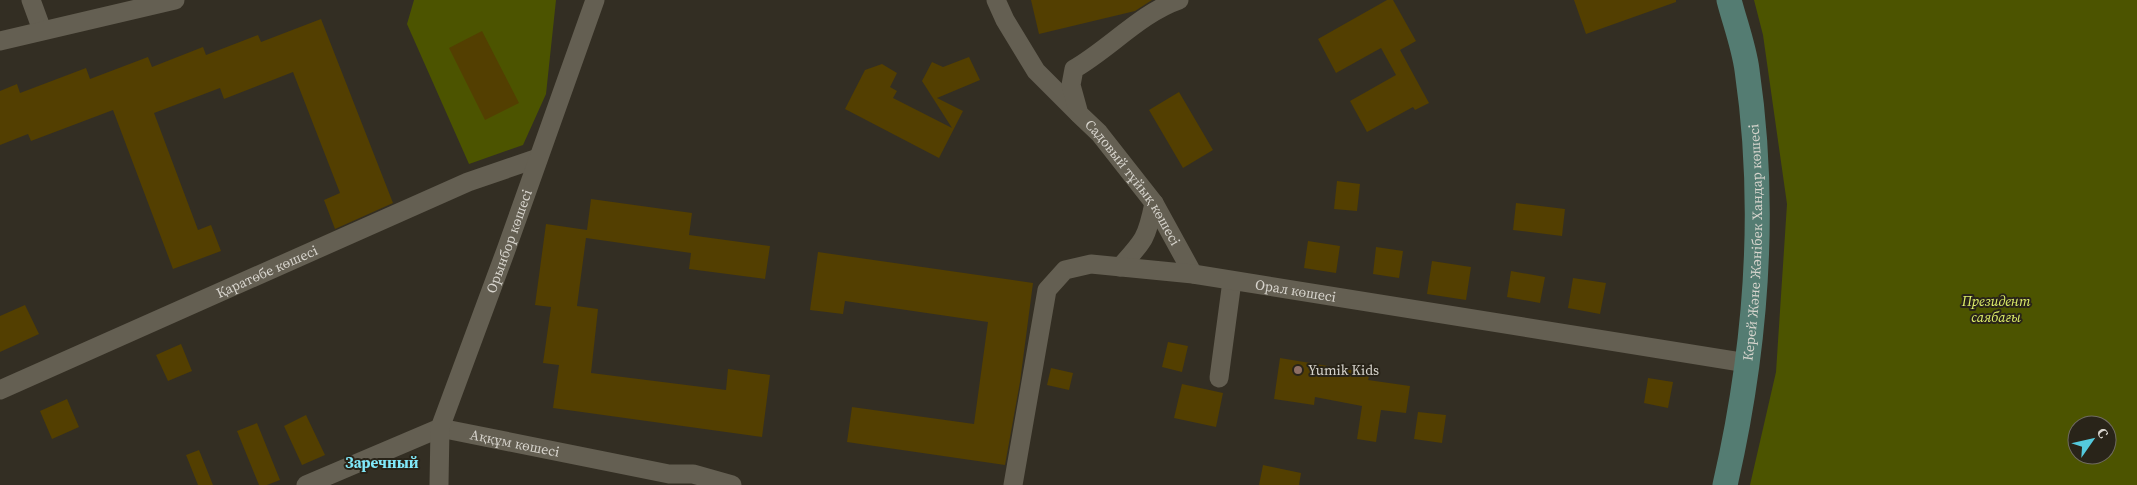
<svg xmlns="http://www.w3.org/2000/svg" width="2137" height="485" font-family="'Source Serif 4',serif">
  <rect width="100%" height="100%" fill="#332e23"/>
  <path fill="#4c5400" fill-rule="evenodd" d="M414,0H556L546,94L523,145L469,164L407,24Z
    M1754,0H2137V485H1750L1776,372L1787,204L1763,35ZM2077,425H2107V455H2077Z"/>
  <path fill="#533f01" d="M1031,0H1152L1135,11L1039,34Z
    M1387,0H1393L1416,41L1400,50L1429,103L1415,110L1413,107L1367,132L1350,101L1396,75L1381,48L1336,73L1318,39Z
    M1574,0H1676V2L1586,34Z
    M321,19L393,203L335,229L324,200L340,193L293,72L224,99L220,88L154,113L198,230L211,225L221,251L173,269L113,110L31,141L28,134L0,145V91L17,84L20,93L86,68L90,79L148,57L152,67L203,47L206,55L258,35L261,42Z
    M482,31L519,103L485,120L449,48Z
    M969,57L980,80L937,98L963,111L939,158L845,109L865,70L882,64L897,73L890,87L897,91L893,98L952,128L922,81L932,62L943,67Z
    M1179,92L1213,150L1183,168L1149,110Z
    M1337,181L1360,184L1357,211L1334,209Z
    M591,199L692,213L689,235L770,246L765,279L689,269L691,253L586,238L577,306L598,309L591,373L726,390L728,369L770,375L762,437L553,408L559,365L543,363L551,307L535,305L546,224L587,230Z
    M1516,203L1565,209L1562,236L1513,230Z
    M1308,241L1340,246L1336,273L1304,268Z
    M1376,247L1403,251L1399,278L1373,274Z
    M818,252L1033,283L1020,382L1005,465L847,442L852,407L974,424L988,322L845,301L843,314L810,310Z
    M1432,261L1471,267L1466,300L1427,294Z
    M1511,271L1545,277L1540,303L1507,297Z
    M1573,278L1606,283L1600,314L1568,308Z
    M25,305L39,334L0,352V316Z
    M1168,342L1188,346L1182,372L1162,367Z
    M181,344L192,371L168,381L156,355Z
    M1280,358L1370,373L1368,380L1410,386L1406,413L1381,410L1376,442L1357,439L1362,406L1315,397L1314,405L1274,399Z
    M1051,368L1073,373L1069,390L1047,385Z
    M1648,378L1673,382L1668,408L1644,403Z
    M1182,384L1223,393L1216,427L1174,418Z
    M67,399L79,427L52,439L40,411Z
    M1418,412L1446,415L1442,443L1414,439Z
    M306,415L325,455L302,465L284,426Z
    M257,423L280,480L267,485H259L237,431Z
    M199,450L213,485H198L186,455Z
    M1263,465L1301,473L1299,485H1259Z"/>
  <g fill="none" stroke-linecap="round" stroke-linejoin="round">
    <g stroke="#645f52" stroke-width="19">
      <path d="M31,0L42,30"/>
      <path d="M996,0L1005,20L1036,71L1078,113"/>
      <path id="s1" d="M1179,0C1141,13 1109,49 1074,69L1071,85L1079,114L1099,133L1154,203L1193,274"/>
      <path d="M0,41L175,0"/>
      <path d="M1120,267C1144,241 1147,238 1154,203"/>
      <path d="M1219,378L1232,281"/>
      <path id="s2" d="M0,390L468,182L538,158"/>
      <path id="s3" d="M306,485L440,428L669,474H693L732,485"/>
      <path id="s4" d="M439,485L440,428L506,250L595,0"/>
      <path id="s5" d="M1013,485L1047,290L1065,270L1091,264L1193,274L1747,363"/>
    </g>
    <path stroke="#547c72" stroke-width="25" id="s6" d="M1725,485C1756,350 1767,207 1747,70C1744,47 1735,23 1729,0"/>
  </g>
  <circle fill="#8d6e63" stroke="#292419" stroke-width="2" cx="1298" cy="370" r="5"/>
  <g text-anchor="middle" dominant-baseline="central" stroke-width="4" stroke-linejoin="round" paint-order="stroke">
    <g font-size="14" fill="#d7d4cd" stroke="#292419">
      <text stroke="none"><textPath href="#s1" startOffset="260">Садовый тұйық көшесі</textPath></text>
      <text stroke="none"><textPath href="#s4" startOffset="256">Орынбор көшесі</textPath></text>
      <text stroke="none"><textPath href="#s6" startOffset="245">Керей Және Жәнібек Хандар көшесі</textPath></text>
      <text stroke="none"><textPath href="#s2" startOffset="292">Қаратөбе көшесі</textPath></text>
      <text stroke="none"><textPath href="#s5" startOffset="458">Орал көшесі</textPath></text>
      <text stroke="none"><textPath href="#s3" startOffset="222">Аққұм көшесі</textPath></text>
    </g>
    <g font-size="14" font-style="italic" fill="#e0f16b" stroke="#292419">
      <text x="1996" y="301">Президент<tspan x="1996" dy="16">саябағы</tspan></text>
    </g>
    <g font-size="14" fill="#d7d4cd" stroke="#292419" text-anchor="start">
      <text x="1308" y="370">Yumik Kids</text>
    </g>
    <g font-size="15" font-weight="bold" fill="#80e9fa" stroke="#292419">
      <text x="382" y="462">Заречный</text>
    </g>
  </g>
  <g transform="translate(2092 440) rotate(56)"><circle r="24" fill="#292419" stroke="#6f6a61"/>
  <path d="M0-4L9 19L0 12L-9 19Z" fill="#54cadd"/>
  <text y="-8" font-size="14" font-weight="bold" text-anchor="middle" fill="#d7d4cd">С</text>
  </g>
</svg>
